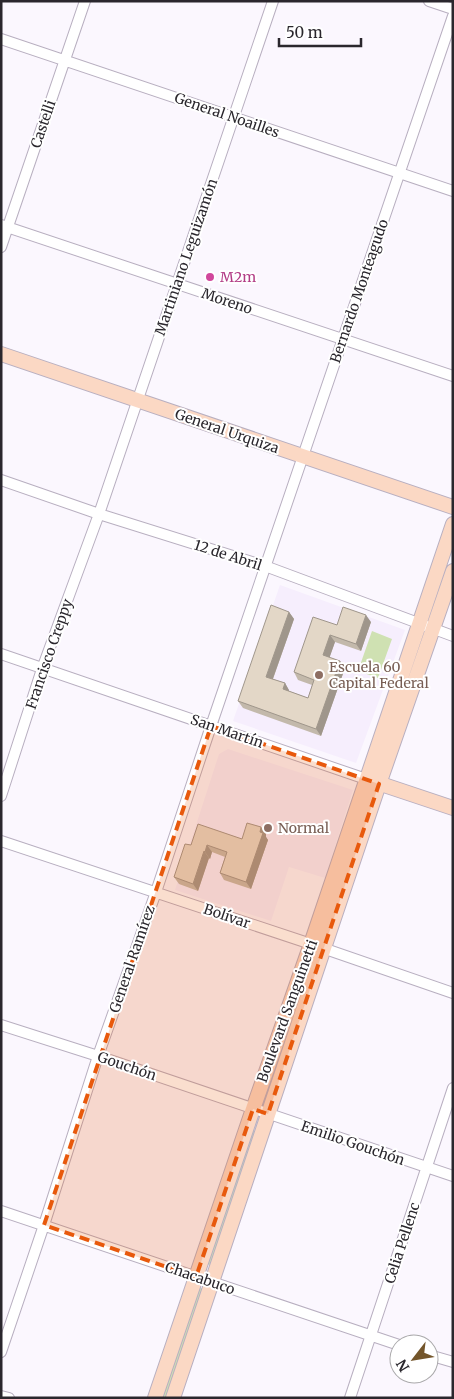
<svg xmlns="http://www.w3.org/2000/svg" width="454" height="1399" font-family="Merriweather,serif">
  <rect width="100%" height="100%" fill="#fbf7fe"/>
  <path fill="#f6eefd" d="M280,585L405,630L356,763L233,721Z
    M228,749L353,790L325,878L289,867L271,921L175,890L219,754Z"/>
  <path fill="#cfe1b2" d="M372,631L392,639L378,678L358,671Z
    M307,964L313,966L268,1100L262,1097Z
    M250,1129L256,1131L210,1265L205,1263Z
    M197,1287L203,1289L167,1398H160Z"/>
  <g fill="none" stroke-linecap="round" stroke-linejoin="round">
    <defs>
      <path id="street" d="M429,1L453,9
        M1,39L453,191
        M1,225L453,376
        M1,247L85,1
        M1,480L99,514L265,566L453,636
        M1,654L366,779
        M1,796L42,669L99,514L273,1
        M1,841L311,944L453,993
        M1,1025L98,1056L453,1176
        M1,1211L399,1345
        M1,1352L44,1225L98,1056L156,892L211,726L453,16
        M429,1355L453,1362
        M1,1396L9,1398
        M350,1398L453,1088"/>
      <path id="secondary" d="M1,354L453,507
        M372,781L453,808
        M155,1398L253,1109L311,944L453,524
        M173,1398L379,784L453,571"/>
    </defs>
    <use href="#street" stroke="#b8afc0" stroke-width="12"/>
    <use href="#secondary" stroke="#b8afc0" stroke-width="16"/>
    <use href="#street" stroke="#fff" stroke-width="10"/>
    <use href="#secondary" stroke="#fbd8c4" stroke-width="14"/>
  </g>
  <path fill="#c3b9ab" d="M289,612L294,619L273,679L285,683L289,691L308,698L312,685L298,680L294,672L337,625L371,622L361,651L335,642L329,658L340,661L345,668L321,736L243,708L238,701Z
    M266,834V837L268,840L251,889L224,880L220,873L225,857L212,852L210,859L209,858L198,891L179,884L174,877L191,845L242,839Z"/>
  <path fill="#9f968b" d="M289,612L294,619L271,684L266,677Z
    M366,615L371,622L361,651L356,644Z
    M330,635L335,642L328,662L323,655Z
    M340,661L345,668L321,736L316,729Z
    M285,683L289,690L288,696L283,689Z
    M261,827L266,834V837L268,840L251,889L246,882Z
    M207,845L212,852L210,859L205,852Z
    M204,851L209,858L198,891L193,884Z"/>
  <path fill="#e3d7c7" stroke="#9f968b" d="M271,605L289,612L266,677L285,683L283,689L308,698L314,680L294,672L313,617L337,625L343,607L366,615L356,644L330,635L323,655L340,661L316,729L238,701Z
    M247,823L261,827L260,832L263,833L246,882L220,873L227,852L207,845L205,852L204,851L193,884L174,877L185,844L191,845L198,824L242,839Z"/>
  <path fill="#e8590c" fill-opacity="0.2" stroke="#e8590c" stroke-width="4" stroke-dasharray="10 6" stroke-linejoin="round" d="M211,726L379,784L268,1114L253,1109L196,1277L44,1225Z"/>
  <circle fill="#d1479c" stroke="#fff" stroke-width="2" cx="210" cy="277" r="5"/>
  <g fill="#8d6e63" stroke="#fff" stroke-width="2">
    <circle cx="319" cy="675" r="5"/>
    <circle cx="268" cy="828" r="5"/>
  </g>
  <g text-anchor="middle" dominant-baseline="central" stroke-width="4" stroke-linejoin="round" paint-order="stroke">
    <g font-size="14" fill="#2a272d" stroke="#fff">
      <text transform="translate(227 115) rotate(19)">General Noailles</text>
      <text transform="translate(43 124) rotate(-71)">Castelli</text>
      <text transform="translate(186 257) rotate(-71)">Martiniano Leguizamón</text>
      <text transform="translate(359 291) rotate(-71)">Bernardo Monteagudo</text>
      <text transform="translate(227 301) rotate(19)">Moreno</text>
      <text transform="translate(227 431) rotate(19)">General Urquiza</text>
      <text transform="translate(228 555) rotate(18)">12 de Abril</text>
      <text transform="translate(49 654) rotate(-71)">Francisco Creppy</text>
      <text transform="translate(227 731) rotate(19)">San Martín</text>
      <text transform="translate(227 916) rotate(19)">Bolívar</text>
      <text transform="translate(132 959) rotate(-71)">General Ramírez</text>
      <text transform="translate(287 1011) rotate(-70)">Boulevard Sanguinetti</text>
      <text transform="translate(127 1066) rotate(19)">Gouchón</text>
      <text transform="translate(353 1143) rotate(19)">Emilio Gouchón</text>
      <text transform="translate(402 1243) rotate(-72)">Celia Pellenc</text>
      <text transform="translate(200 1278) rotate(19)">Chacabuco</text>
    </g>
    <g font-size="14" fill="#b23c85" stroke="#fff" text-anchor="start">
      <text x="220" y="277">M2m</text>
    </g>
    <g font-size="14" fill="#785e54" stroke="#fff" text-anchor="start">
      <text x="329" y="667">Escuela 60<tspan x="329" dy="16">Capital Federal</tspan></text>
      <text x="278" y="828">Normal</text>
    </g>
  </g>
  <rect width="454" height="1399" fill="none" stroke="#2a272d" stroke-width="5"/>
  <g transform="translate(414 1359) rotate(239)"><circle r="24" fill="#ffffff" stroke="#aaa9ab"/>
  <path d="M0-4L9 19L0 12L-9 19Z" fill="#73552a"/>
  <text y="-8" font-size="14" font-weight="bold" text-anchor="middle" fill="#2a272d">N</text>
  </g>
  <path d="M279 38v8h82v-8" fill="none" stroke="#2a272d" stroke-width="2.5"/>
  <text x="286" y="38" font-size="15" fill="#2a272d" stroke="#ffffff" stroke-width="4" paint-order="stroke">50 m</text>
</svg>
